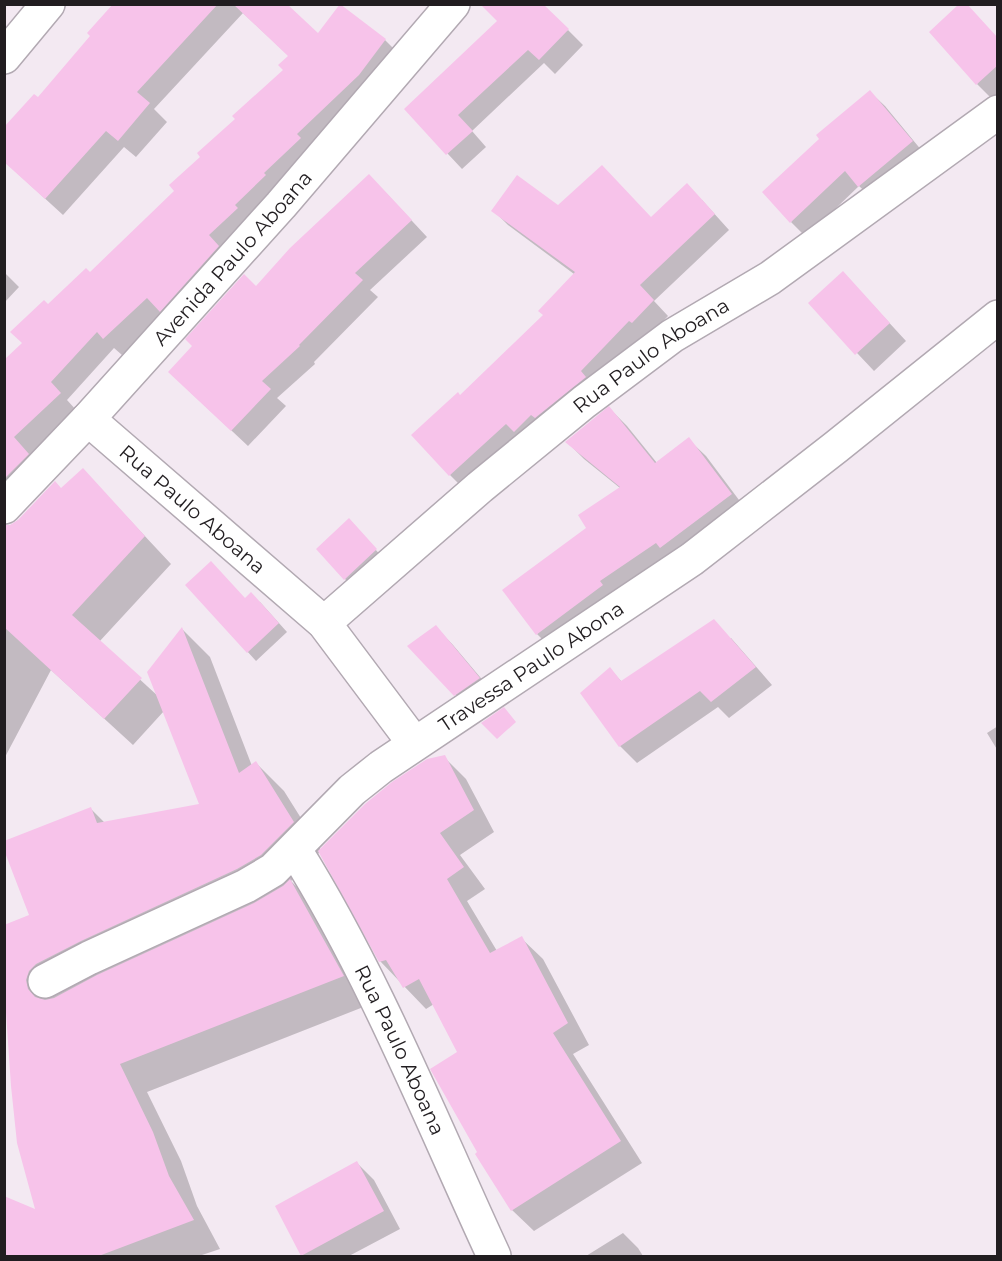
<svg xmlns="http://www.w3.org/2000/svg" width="1002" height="1261" font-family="Montserrat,sans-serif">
  <rect width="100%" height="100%" fill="#f3e9f2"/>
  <path fill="#0003" d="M115,4H285L318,35L385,40L402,57L164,314L122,355L114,348L67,400L77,411L30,455L45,472L4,504V361L24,344L48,306L90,274L176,191L202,157L285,70L289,56L243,13L154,109L167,122L136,157L124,147L63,215L4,161L38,99L92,36Z
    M568,30L583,45L555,74L544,63L472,131L486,147L462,169L406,109Z
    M998,38V98L994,101L977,84Z
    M870,92L885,106L927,157L874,200L859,186L806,237L791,222Z
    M385,192L427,237L370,290L378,297L314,362L315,364L277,398L286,406L248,446L186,388L194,346L256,288Z
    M702,200L729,230L654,301L668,316L648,337L645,335L595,387L465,490L450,475L460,397L545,315L574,274L508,225L493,210L559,207L651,219Z
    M4,272L19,287L4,303Z
    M860,291L906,341L874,371L810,303Z
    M609,408L627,426L657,463L688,439L706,456L748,512L554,651L537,634L588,528L620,488L584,459L567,442Z
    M83,470L171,564L99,642L159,697L182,629L210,657L252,766L256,763L284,791L321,850L444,757L466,779L494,832L460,855L485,889L467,901L497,951L521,938L543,959L589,1045L573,1054L642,1163L534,1231L512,1210L479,1153L459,1053L434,1004L426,1009L380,961L320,852L291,881L318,909L371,1004L147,1092L181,1161L197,1206L220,1249L199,1256H4L37,1212L12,1086L31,916L91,809L105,823L201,805L164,711L133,745L51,670L4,759V526H10L61,490Z
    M357,529L384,559L353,587L345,579Z
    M187,585L260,602L287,632L256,661Z
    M436,627L453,645L496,696L473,712L455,694Z
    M731,638L772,685L729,718L718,707L637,763L620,746L610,669L622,682Z
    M998,726V751L987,733Z
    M357,1163L374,1180L400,1229L349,1256H303L277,1206Z
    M623,1233L638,1248L643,1256H586Z"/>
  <path fill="#f7c3ea" d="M113,4H218L137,92L150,103L118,141L106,131L45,199L4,162V127L34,94L38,97L90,36L87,33Z
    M233,4H287L318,33L340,4L386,39L359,75L297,134L301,138L264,173L266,175L235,205L238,208L209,235L219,246L160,312L147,298L103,339L97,332L51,382L61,393L14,437L29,454L4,479L5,359L22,343L10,332L44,300L48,304L86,268L90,272L174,191L169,185L200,157L197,153L235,119L232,116L283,70L278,65L288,56Z
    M480,4H543L569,29L539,60L528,50L458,115L473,131L446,155L404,109L497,21Z
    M959,4H967L998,38V65L976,85L929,32Z
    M870,90L913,141L858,187L845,171L790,223L762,192L819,139L816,135Z
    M602,165L651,217L687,183L715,214L640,285L654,300L632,323L629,321L581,371L586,377L535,418L531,415L514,432L506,424L449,476L411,435L458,392L460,395L543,315L538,311L575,272L491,211L517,175L558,205Z
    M369,174L412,220L355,273L363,280L299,345L300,346L262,381L271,389L231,431L168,372L192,346L185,339L244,274L256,286L290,248Z
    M843,271L890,323L855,355L808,303Z
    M609,406L655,463L689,437L732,494L660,548L656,543L600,581L603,585L536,635L502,590L586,528L578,515L620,487L565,442Z
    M83,468L145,536L72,615L142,678L104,719L4,627V525H10L18,520L55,481L61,488Z
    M349,518L377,549L344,580L316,549Z
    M211,561L245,598L251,592L279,623L247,653L185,585Z
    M714,619L756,667L711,702L700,691L619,747L580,693L610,667L621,681Z
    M436,625L480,678L454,696L407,646Z
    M182,627L239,773L256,761L294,822L261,855L237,869L81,941L36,964L29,971L26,980L28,989L35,997L45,1000L54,998L97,975L254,903L283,886L290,879L344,976L120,1064L153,1132L169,1176L194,1220L96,1257H4V1196L35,1209L17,1143L11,1086L4,983V925L29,915L4,850V841L91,807L97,823L199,804L147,672Z
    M504,707L516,722L497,739L481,723Z
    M445,755L474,810L440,833L464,867L447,879L490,953L522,936L568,1023L553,1033L621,1141L511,1211L475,1154L477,1152L430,1069L457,1052L419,979L403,988L386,960L379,962L318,851L365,804L392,782L427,759Z
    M357,1161L384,1211L301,1256L275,1206Z"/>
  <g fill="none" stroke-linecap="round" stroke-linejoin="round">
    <defs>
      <g id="minor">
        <path d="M4,57L48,4"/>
        <path id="s1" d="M88,419L324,623L414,743"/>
        <path id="s2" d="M4,507L88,419L281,205L453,4"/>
        <path id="s3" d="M324,623L480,487L584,402L672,336L770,278L998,112"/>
        <path id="s4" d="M295,850C375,978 431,1120 494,1256"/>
        <path id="s5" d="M45,981L89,958L246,886L273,870L352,790L381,767L692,559L836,447L998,317"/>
      </g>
    </defs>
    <use href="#minor" stroke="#b2a9b2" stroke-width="36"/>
    <use href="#minor" stroke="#fff" stroke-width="33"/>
  </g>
  <g text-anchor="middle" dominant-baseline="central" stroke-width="6" stroke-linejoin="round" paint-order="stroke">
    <g font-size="20" fill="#211d20" stroke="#f3e9f2">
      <text stroke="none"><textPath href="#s2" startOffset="338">Avenida Paulo Aboana</textPath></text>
      <text stroke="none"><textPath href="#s3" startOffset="423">Rua Paulo Aboana</textPath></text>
      <text stroke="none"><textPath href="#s1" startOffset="138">Rua Paulo Aboana</textPath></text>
      <text stroke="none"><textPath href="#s5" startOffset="584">Travessa Paulo Abona</textPath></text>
      <text stroke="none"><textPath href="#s4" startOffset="226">Rua Paulo Aboana</textPath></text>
    </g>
  </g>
  <rect width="1002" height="1261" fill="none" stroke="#211d20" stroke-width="12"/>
</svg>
